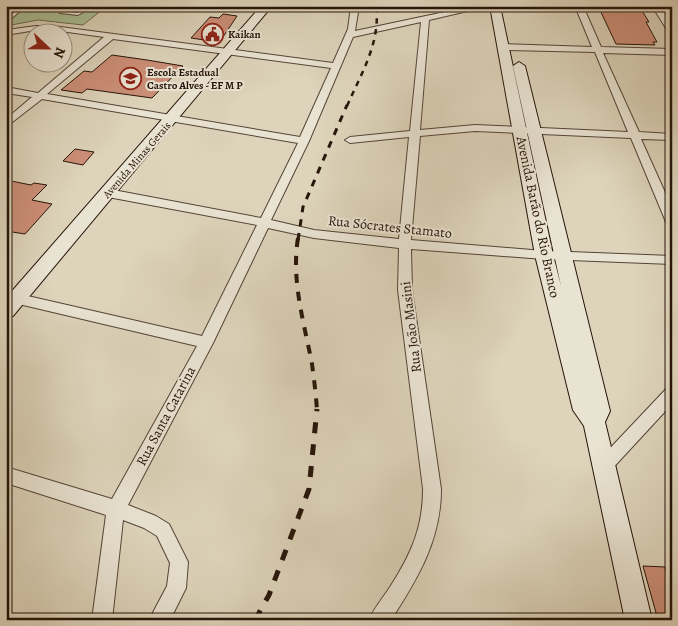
<svg xmlns="http://www.w3.org/2000/svg" width="678" height="626" font-family="Alegreya,serif">
  <rect width="100%" height="100%" fill="#ddd4bb"/>
  <filter id="stains"><feTurbulence type="fractalNoise" baseFrequency=".004" numOctaves="4"/><feColorMatrix values="0 0 0 0 .2 0 0 0 0 .09 0 0 0 0 .02 0 0 0 .5 -.17"/></filter>
  <radialGradient id="worn" r=".72"><stop offset=".6" stop-color="#630" stop-opacity="0"/><stop offset="1" stop-color="#630" stop-opacity=".3"/></radialGradient>
  <path fill="#aabe95" stroke="#68694f" d="M6,6H107L83,25L38,20L6,26Z"/>
  <path fill="#cc8f78" stroke="#271409" d="M598,6H639L649,22H646L657,42H653L655,45L616,44Z
    M223,14L237,16L223,37L218,42L191,38L210,17L219,18Z
    M112,55L147,60L183,66L152,98L87,89L82,93L61,90L84,71L92,72Z
    M75,149L94,152L83,165L63,161Z
    M6,180L31,185L34,183L47,185L32,200L52,204L25,234L6,231Z
    M643,566L665,567L672,591V620H658Z"/>
  <g fill="none" stroke-linecap="round" stroke-linejoin="round">
    <defs>
      <path id="lane" d="M21,6H26L6,23V20Z
        M64,6H68L64,11L77,13L89,6H94L78,15L60,13L59,12Z"/>
      <path id="street" d="M351,6H359L355,31L473,6H489L429,20L420,130L475,125L628,132L595,52L503,50L499,47L503,44L592,47L575,6H583L601,47L672,49V55L603,53L639,132L672,134V140L641,139L672,208V226L666,222L631,138L475,131L420,136L411,240L544,251L672,256V264L544,259L411,249L412,290L441,489C441,540 418,578 391,620H369C374,608 383,598 390,587C411,554 423,528 423,489L398,290L399,248L314,238L268,228L213,343L128,505L156,516L169,524L188,562L186,588L170,620H149L167,586L170,563L157,536L144,528L123,520L112,620H92L106,515L6,483V467L112,499L197,346L6,301V291L202,336L257,225L108,197L102,193L108,189L261,218L298,143L42,99L6,127V119L32,97L6,93V87L38,93L104,37L53,30H36L6,35V30L36,26H53L333,63L348,29ZM421,22L410,131L350,137L345,140L350,143L409,137L399,239L314,230L271,220L309,141L353,37ZM113,39L331,68L300,137L47,94Z
        M652,6H660L672,24V33H669Z
        M672,387V404L610,471L604,474L598,471L596,466L598,461L667,388Z"/>
      <path id="secondary" d="M261,6H272L13,316L6,318V298Z
        M490,6H500L553,255L561,286L513,66L519,62L525,66L610,411L605,422L652,620H625L584,426L573,410L535,255Z"/>
    </defs>
    <use href="#lane" stroke="#544436" stroke-width="2"/>
    <use href="#street" stroke="#544436" stroke-width="2"/>
    <use href="#secondary" stroke="#271409" stroke-width="2"/>
    <use href="#lane" fill="#e9e3d3" fill-rule="evenodd"/>
    <use href="#street" fill="#e9e3d3" fill-rule="evenodd"/>
    <use href="#secondary" fill="#e9e3d3" fill-rule="evenodd"/>
    <path stroke="#271409" stroke-width="2.5" stroke-dasharray="5.5 5.5" stroke-linecap="butt" d="M347,106C361,74 381,42 376,6"/>
    <path stroke="#271409" stroke-width="3" stroke-dasharray="7 7" stroke-linecap="butt" d="M298,240L303,207L347,105"/>
    <path stroke="#271409" stroke-width="4" stroke-dasharray="9 9" stroke-linecap="butt" d="M298,238C291,281 304,322 312,364C314,379 316,395 317,410"/>
    <path stroke="#271409" stroke-width="5" stroke-dasharray="11 11" stroke-linecap="butt" d="M255,620L269,595L309,489L317,409"/>
  </g>
  <defs>
    <symbol id="civic-ring" viewBox="-11 -11 22 22"><circle r="9.5" fill="#e9e3d3" stroke="#8f2418" stroke-width="1.5"/><path d="M-.6-6.5H3V-4.5H.6V-3L4-1V1h2V6H-6V1h2V-1L-.6-3ZM-1.2 2.5V6h2.4V2.5Z" fill="#8f2418"/></symbol>
    <symbol id="school-ring" viewBox="-11 -11 22 22"><circle r="9.5" fill="#e9e3d3" stroke="#8f2418" stroke-width="1.5"/><path d="M0-5L7-2L0 1L-7-2ZM-4 1L0 2.5L4 1V4Q0 6-4 4Z" fill="#8f2418"/></symbol>
  </defs>
  <g fill-rule="evenodd">
    <use href="#civic-ring" x="200" y="22" width="25" height="25"/>
    <use href="#school-ring" x="118" y="66" width="25" height="25"/>
  </g>
  <g text-anchor="middle" dominant-baseline="central" stroke-width="4" stroke-linejoin="round" paint-order="stroke">
    <g font-size="11" font-weight="bold" fill="#271409" stroke="#e9e3d3" text-anchor="start">
      <text x="228" y="34">Kaikan</text>
      <text x="147" y="72">Escola Estadual<tspan x="147" dy="13">Castro Alves - EF M P</tspan></text>
    </g>
    <g font-size="11" fill="#271409" stroke="#e9e3d3">
      <text transform="translate(137 160) rotate(-49)">Avenida Minas Gerais</text>
    </g>
    <g font-size="14" fill="#271409" stroke="#e9e3d3">
      <text transform="translate(538 217) rotate(78)">Avenida Barão do Rio Branco</text>
      <text transform="translate(390 227) rotate(6)">Rua Sócrates Stamato</text>
      <text transform="translate(411 327) rotate(-97)">Rua João Masini</text>
      <text transform="translate(166 416) rotate(-62)">Rua Santa Catarina</text>
    </g>
  </g>
  <rect width="678" height="626" fill="none" stroke="#ddd4bb" stroke-width="25"/>
  <rect x="8" y="8" width="663" height="611" fill="none" stroke="#271409" stroke-width="2.5"/>
  <rect x="12" y="12" width="653" height="601" fill="none" stroke="#271409"/>
  <g transform="translate(48 48) rotate(112)"><circle r="24" fill="#e9e3d3" stroke="#9b9082"/>
  <path d="M0-4L9 19L0 12L-9 19Z" fill="#8f2418"/>
  <text y="-8" font-size="14" font-weight="bold" text-anchor="middle" fill="#271409">N</text>
  </g>
  <rect width="100%" height="100%" filter="url(#stains)"/>
  <rect width="100%" height="100%" fill="url(#worn)"/>
</svg>
